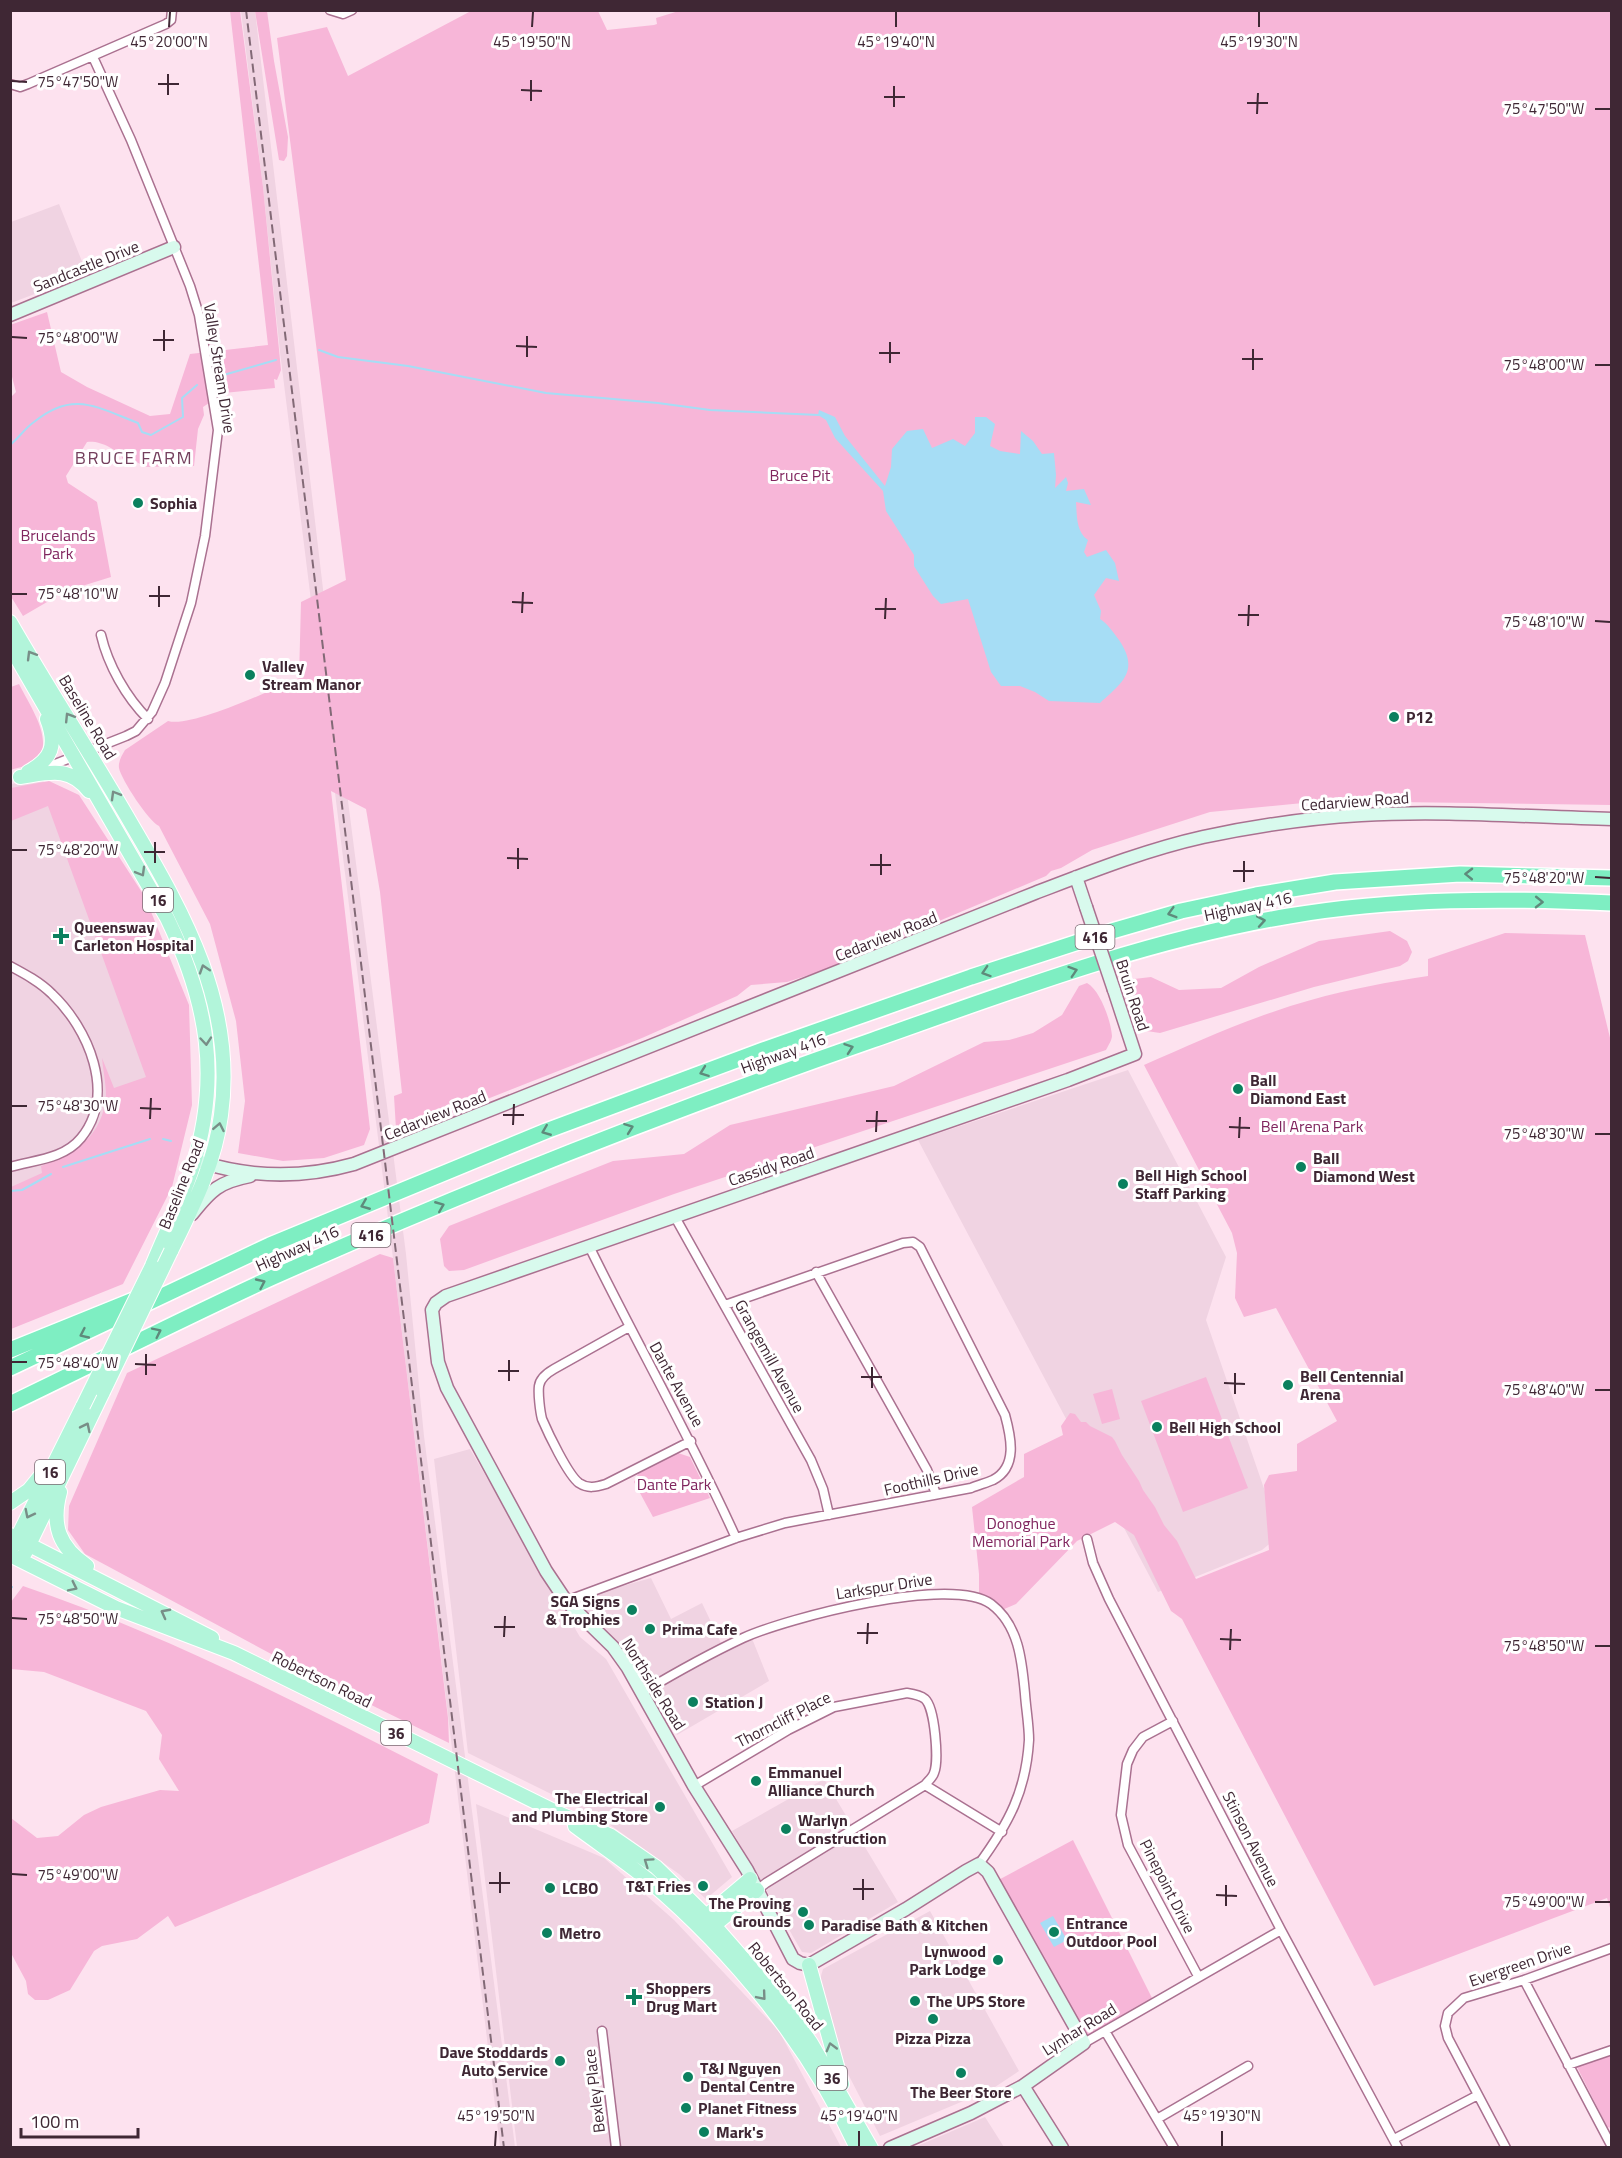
<svg xmlns="http://www.w3.org/2000/svg" width="1622" height="2158" font-family="'Titillium Web',sans-serif">
  <rect width="100%" height="100%" fill="#fde2ef"/>
  <path fill="#f0d3e2" d="M241,11H255L347,793L406,1254L424,1436L515,2147H500L393,1258L280,352L263,187Z
    M59,204L87,274L11,303V222Z
    M41,779L60,797L163,1075L110,1131L11,1196V784Z
    M1128,1070L1226,1257L1206,1320L1280,1535L1262,1550L1158,1592L918,1140Z
    M470,1449L580,1637L606,1659L732,1877L706,1899L679,1874L602,1819L468,1753L434,1459Z
    M651,1578L671,1619L702,1603L721,1643L749,1631L769,1681L677,1735L625,1649L585,1612L582,1605L587,1596Z
    M824,1779L898,1902L811,1953L802,1952L732,1831Z
    M476,1804L604,1858L674,1920L779,2031L841,2147H517Z
    M930,1911L1019,2071L992,2089L880,2136L847,2072L819,1983L823,1969Z
    M985,2117L1004,2147H915Z"/>
  <path fill="#f7b6d8" d="M682,10L1611,11V805L1323,801L1210,812L1092,850L1061,868L1051,871L1046,876L818,972L787,982L751,985L737,996L642,1038L406,1131L405,1126L396,1129L394,1096L402,1093L380,892L366,809L331,791L370,1129L364,1145L324,1158L283,1161L238,1153L245,1101L236,1021L210,924L159,826C149,822 121,779 119,768C118,762 122,755 125,750L168,721C192,728 273,689 299,678L301,602L346,580L277,38L327,27L348,76L471,11H598L607,30L654,25L657,24L656,18Z
    M230,11H240L263,187L281,370L277,380L274,379L275,388L224,393L203,407L204,415L198,429L194,466L145,467L135,461L123,459C117,449 99,440 87,442L66,476L68,483L97,502L111,577L66,591L23,616L10,595V398L16,392L11,373L10,325L47,312L61,372L87,387L150,416L170,414L190,354L268,345Z
    M255,11H267L274,61L288,137L287,156L284,161L279,160Z
    M19,684C28,703 55,740 37,759C31,766 19,767 11,770V687Z
    M49,781L79,795L145,897L189,1005L192,1105L172,1187L123,1284L11,1329V1187L42,1173L41,1166C76,1153 103,1136 106,1095C106,1083 103,1070 102,1058L114,1088L146,1077L48,806L11,821V788Z
    M1390,931L1407,941L1412,952L1408,961L1400,966L1314,987L1160,1033L1140,1030L1128,1008L1125,997L1132,990L1134,979L1151,977L1179,990L1221,988L1259,967L1319,941Z
    M1505,933L1585,935L1612,1046L1611,1911L1607,1898L1374,1986L1182,1619L1171,1611L1134,1535L1115,1522L1077,1541L1016,1604L1002,1610L979,1593V1574L972,1507L1024,1477V1454L1063,1435L1061,1426L1070,1413L1075,1414L1081,1422H1086L1090,1426L1112,1437L1115,1441L1122,1455L1139,1481L1143,1490L1155,1507L1164,1525L1177,1541L1196,1579L1269,1550L1264,1485L1269,1475L1297,1471V1444L1337,1421L1276,1308L1244,1317L1235,1298L1237,1253L1232,1233L1144,1065C1199,1041 1253,1016 1311,1000C1349,989 1389,982 1428,976V959Z
    M1087,983C1100,990 1111,1021 1112,1036C1112,1040 1108,1046 1106,1050L674,1194L464,1270L449,1271L444,1266L440,1239L449,1226L613,1161L684,1154L730,1125L894,1086L984,1042L1009,1040L1033,1033L1062,1015L1079,986Z
    M380,1254L393,1258L448,1718L449,1743L316,1678L85,1554L68,1530L69,1506L127,1373Z
    M1206,1377L1248,1488L1183,1512L1141,1401Z
    M1112,1389L1120,1419L1102,1424L1093,1394Z
    M678,1453L690,1457L710,1498L653,1517L634,1482L639,1472Z
    M23,1586C167,1635 302,1705 438,1774L429,1823L175,1927L168,1916L137,1939L102,1946L94,1951L70,1990L48,2000H35L28,1994L26,1981L11,1953V1818L37,1838L58,1836L84,1815L101,1807L160,1790L179,1791L159,1759L162,1735L146,1711L44,1672L11,1669V1602Z
    M1073,1840L1153,2000L1079,2041L991,1884Z
    M1611,2055H1612L1611,2128L1607,2127L1577,2067Z"/>
  <path fill="#a6ddf5" d="M819,410L835,417L845,436L885,486L891,467L892,449L907,431L923,429L932,448L953,439L965,446L975,433V417H986L995,424L990,446L1000,451L1020,454L1021,431L1033,441L1042,454L1054,453L1056,475L1055,488L1066,477L1068,483L1066,491L1084,489L1091,505L1076,502C1077,516 1076,532 1088,540L1084,552L1087,557L1106,550L1115,563L1119,581L1106,578L1094,595L1101,611L1100,619C1108,624 1113,632 1119,640C1140,671 1122,683 1100,703L1049,701L1035,692L1020,686H1001L991,672L968,599L941,604L933,596L914,566V555L886,511L883,491L835,438L826,420L818,415Z
    M1053,1916L1067,1940L1054,1947L1040,1923Z"/>
  <g fill="none" stroke-linecap="round" stroke-linejoin="round">
    <path stroke="#a6ddf5" stroke-width="2" d="M319,350L338,357L408,366L546,393L658,403L710,410L819,415
      M220,376L276,360
      M10,445C19,438 25,428 34,422C73,390 96,407 138,423L142,432L151,435L183,417L182,398L197,385
      M163,1139L171,1141
      M63,1167L150,1139
      M10,1191L22,1190L51,1174
      M10,1589L12,1587"/>
    <defs>
      <path id="street" d="M330,10L343,14L352,10
        M10,84L20,87L28,84L166,24L171,20L172,10
        M101,635C108,665 126,697 148,719
        M40,770L126,736L136,731L152,712L165,683L191,603L205,536L218,430L199,315L190,286L131,140L93,57
        M10,966C25,974 40,982 52,994C88,1028 117,1094 81,1138C64,1159 34,1160 10,1167
        M675,1217L811,1460L823,1489L829,1515
        M589,1246C637,1344 691,1438 736,1538
        M816,1272L927,1470L936,1494
        M629,1327L554,1369C547,1373 540,1378 539,1386C538,1394 540,1411 542,1419C548,1433 568,1475 579,1483C588,1489 596,1487 606,1484L691,1441
        M1087,1539L1093,1563L1109,1599L1281,1930L1398,2148
        M566,1601L736,1538L785,1523L971,1488C978,1485 986,1483 993,1480C1018,1467 1011,1437 1005,1415L920,1247L913,1242L903,1243L725,1305
        M643,1692C675,1673 709,1654 743,1638C787,1618 951,1575 991,1604C1019,1625 1022,1661 1025,1694C1026,1709 1029,1725 1029,1740C1026,1791 1009,1823 979,1864
        M1173,1721L1143,1737L1133,1750L1127,1764L1121,1815L1128,1845L1198,1976
        M925,1785L1002,1832
        M694,1786L788,1730L834,1707L907,1693C914,1694 920,1695 925,1699C935,1708 939,1761 934,1773C933,1777 928,1781 925,1785L766,1883L757,1890
        M1524,1980L1612,2147
        M602,2031L616,2148
        M1105,2031L1174,2148
        M1084,2043L1281,1930
        M1568,2065L1612,2050
        M1157,2119L1248,2066
        M1394,2139L1478,2095
        M1506,2148L1448,2038L1445,2026L1448,2013L1464,1998L1524,1980L1612,1948"/>
      <path id="secondary" d="M10,315L174,247
        M1076,877L1086,907
        M201,1162C252,1178 304,1178 354,1164L1035,893C1090,872 1145,850 1203,837C1255,826 1308,818 1361,815C1444,810 1528,817 1612,819
        M192,1214C211,1190 219,1182 250,1176
        M1023,2086L1062,2148
        M890,2148L971,2113L1023,2086L1084,2043L988,1872L979,1864L966,1871L906,1909L809,1965L800,1963L793,1959L747,1870L694,1786L628,1668L613,1647L566,1601L546,1571L447,1388L438,1362L432,1310L436,1303L446,1296L1068,1080L1135,1054L1114,990"/>
      <path id="primary" d="M10,622C49,690 93,757 132,825C185,915 236,1006 221,1115C215,1164 192,1208 171,1251
        M10,646L167,918C208,1003 221,1078 192,1169C181,1202 165,1234 152,1266
        M28,772C52,759 57,745 47,719
        M20,777C48,773 69,765 89,791
        M60,1492C51,1525 59,1547 87,1566
        M10,1503L29,1490L42,1474
        M10,1535L212,1638
        M13,1546L83,1406
        M25,1553L103,1392
        M10,1555L116,1608L234,1653L558,1813L611,1836L656,1867L706,1916L789,2011L811,2043L871,2148
        M575,1826C599,1844 625,1861 648,1880C734,1953 809,2045 857,2148
        M699,1922L750,1879
        M707,1931L757,1890
        M809,1965L842,2084"/>
      <path id="highway" d="M10,1350L136,1299
        M10,1368L270,1245L546,1131L763,1050L971,977L1112,931L1181,911L1256,895L1335,882L1460,874L1612,878
        M10,1404C97,1362 184,1318 271,1278C468,1190 669,1111 873,1040C1009,992 1146,940 1289,916C1395,898 1504,898 1612,903"/>
    </defs>
    <use href="#street" stroke="#aa7190" stroke-width="11"/>
    <use href="#secondary" stroke="#aa7190" stroke-width="15"/>
    <use href="#primary" stroke="#fff" stroke-width="16"/>
    <use href="#highway" stroke="#fff" stroke-width="18"/>
    <use href="#street" stroke="#fff" stroke-width="8"/>
    <use href="#secondary" stroke="#d8faed" stroke-width="12"/>
    <use href="#primary" stroke="#b2f5da" stroke-width="14"/>
    <use href="#highway" stroke="#7eeec2" stroke-width="15"/>
    <path stroke="#826976" stroke-width="2" stroke-dasharray="9 4.5" stroke-linecap="butt" d="M246,10L504,2148"/>
    <defs>
      <path id="secondary-bridge" d="M1086,907L1114,990"/>
      <path id="primary-bridge" d="M103,1392L171,1251
        M83,1406L152,1266"/>
    </defs>
    <use href="#secondary-bridge" stroke="#aa7190" stroke-width="15" stroke-linecap="butt"/>
    <use href="#primary-bridge" stroke="#fff" stroke-width="16" stroke-linecap="butt"/>
    <use href="#secondary-bridge" stroke="#d8faed" stroke-width="12"/>
    <use href="#primary-bridge" stroke="#b2f5da" stroke-width="14"/>
  </g>
  <defs><path id="oneway-chevron" d="M-2-3.5L2.5 0L-2 3.5" fill="none" stroke-width="1.6" stroke-linecap="round" stroke-linejoin="round" transform="scale(1.5)"/></defs>
  <g stroke="#788e87">
    <use href="#oneway-chevron" transform="translate(31 655) rotate(-121)"/>
    <use href="#oneway-chevron" transform="translate(69 717) rotate(-122)"/>
    <use href="#oneway-chevron" transform="translate(115 795) rotate(-120)"/>
    <use href="#oneway-chevron" transform="translate(141 872) rotate(60)"/>
    <use href="#oneway-chevron" transform="translate(204 969) rotate(-108)"/>
    <use href="#oneway-chevron" transform="translate(206 1041) rotate(85)"/>
    <use href="#oneway-chevron" transform="translate(219 1127) rotate(-79)"/>
    <use href="#oneway-chevron" transform="translate(86 1427) rotate(-64)"/>
    <use href="#oneway-chevron" transform="translate(29 1514) rotate(117)"/>
    <use href="#oneway-chevron" transform="translate(73 1587) rotate(26)"/>
    <use href="#oneway-chevron" transform="translate(165 1613) rotate(-152)"/>
    <use href="#oneway-chevron" transform="translate(648 1862) rotate(-145)"/>
    <use href="#oneway-chevron" transform="translate(762 1996) rotate(50)"/>
    <use href="#oneway-chevron" transform="translate(831 2047) rotate(-105)"/>
  </g>
  <g stroke="#5e8a7b">
    <use href="#oneway-chevron" transform="translate(1469 874) rotate(-179)"/>
    <use href="#oneway-chevron" transform="translate(1539 902) rotate(1)"/>
    <use href="#oneway-chevron" transform="translate(1172 913) rotate(164)"/>
    <use href="#oneway-chevron" transform="translate(1261 921) rotate(-10)"/>
    <use href="#oneway-chevron" transform="translate(1073 971) rotate(-18)"/>
    <use href="#oneway-chevron" transform="translate(986 972) rotate(162)"/>
    <use href="#oneway-chevron" transform="translate(849 1048) rotate(-19)"/>
    <use href="#oneway-chevron" transform="translate(704 1072) rotate(160)"/>
    <use href="#oneway-chevron" transform="translate(629 1128) rotate(-20)"/>
    <use href="#oneway-chevron" transform="translate(546 1131) rotate(158)"/>
    <use href="#oneway-chevron" transform="translate(365 1205) rotate(158)"/>
    <use href="#oneway-chevron" transform="translate(440 1206) rotate(-22)"/>
    <use href="#oneway-chevron" transform="translate(261 1283) rotate(-25)"/>
    <use href="#oneway-chevron" transform="translate(157 1332) rotate(-26)"/>
    <use href="#oneway-chevron" transform="translate(84 1334) rotate(155)"/>
  </g>
  <path fill="none" stroke="#3f2734" stroke-width="2" d="M169,27L170,12M532,27L533,12M896,27V12M1259,27V12M12,81L27,82M158,84H179M521,90L542,91M168,95V74M884,97H905M531,101V80M1247,103H1268M894,107V86M1595,109H1610M1257,114L1258,93M12,337L27,338M153,340H174M516,346L537,347M164,351V330M879,353H900M527,357V336M1242,359H1263M890,363V342M1595,365H1610M1253,370V349M12,594H27M149,596H170M512,602L533,603M159,607V586M875,609H896M522,613L523,592M1238,615H1259M885,619L886,598M1595,621L1610,622M1248,626L1249,605M12,850H27M144,852H165M507,858L528,859M155,863V842M870,865H891M518,869V848M1233,871H1254M881,875V854M1595,877L1610,878M1244,882V861M12,1106H27M140,1108L161,1109M503,1115H524M150,1119L151,1098M866,1121H887M513,1125L514,1104M1229,1127L1250,1128M876,1132L877,1111M1595,1134H1610M1239,1138L1240,1117M12,1362H27M135,1364L156,1365M498,1371H519M146,1375V1354M861,1377H882M509,1381V1360M1224,1383L1245,1384M872,1388V1367M1595,1390H1610M1235,1394V1373M12,1618L27,1619M494,1627H515M857,1633H878M504,1637L505,1616M1220,1639L1241,1640M867,1644L868,1623M1595,1646H1610M1230,1650L1231,1629M12,1874L27,1875M489,1883H510M853,1889H874M500,1893V1872M1216,1895L1237,1896M863,1900V1879M1595,1902H1610M1226,1906V1885M495,2146L496,2131M859,2146V2131M1222,2146V2131"/>
  <g fill="#0b805e" stroke="#fff" stroke-width="2">
    <circle cx="138" cy="503" r="6"/>
    <circle cx="250" cy="675" r="6"/>
    <circle cx="1394" cy="717" r="6"/>
    <path d="M58 927h6v6h6v6h-6v6h-6v-6h-6v-6h6z"/>
    <circle cx="1238" cy="1089" r="6"/>
    <circle cx="1301" cy="1167" r="6"/>
    <circle cx="1123" cy="1184" r="6"/>
    <circle cx="1288" cy="1385" r="6"/>
    <circle cx="1157" cy="1427" r="6"/>
    <circle cx="632" cy="1610" r="6"/>
    <circle cx="650" cy="1629" r="6"/>
    <circle cx="693" cy="1702" r="6"/>
    <circle cx="756" cy="1781" r="6"/>
    <circle cx="660" cy="1807" r="6"/>
    <circle cx="786" cy="1829" r="6"/>
    <circle cx="703" cy="1886" r="6"/>
    <circle cx="550" cy="1888" r="6"/>
    <circle cx="803" cy="1912" r="6"/>
    <circle cx="809" cy="1925" r="6"/>
    <circle cx="1054" cy="1932" r="6"/>
    <circle cx="547" cy="1933" r="6"/>
    <circle cx="998" cy="1960" r="6"/>
    <path d="M631 1988h6v6h6v6h-6v6h-6v-6h-6v-6h6z"/>
    <circle cx="915" cy="2001" r="6"/>
    <circle cx="933" cy="2019" r="6"/>
    <circle cx="560" cy="2061" r="6"/>
    <circle cx="961" cy="2073" r="6"/>
    <circle cx="688" cy="2077" r="6"/>
    <circle cx="686" cy="2108" r="6"/>
    <circle cx="704" cy="2132" r="6"/>
  </g>
  <g text-anchor="middle" dominant-baseline="central" stroke-width="6" stroke-linejoin="round" paint-order="stroke">
    <g fill="#fff" stroke="#796871" stroke-width="1.5">
      <rect x="143" y="888" width="30" height="24" rx="4.5"/>
      <rect x="1075.5" y="925" width="39" height="24" rx="4.5"/>
      <rect x="351.5" y="1223" width="39" height="24" rx="4.5"/>
      <rect x="35" y="1460" width="30" height="24" rx="4.5"/>
      <rect x="381" y="1721" width="30" height="24" rx="4.5"/>
      <rect x="817" y="2066" width="30" height="24" rx="4.5"/>
    </g>
    <g font-size="15" font-weight="bold" fill="#3f2734">
      <text x="158" y="900">16</text>
      <text x="1095" y="937">416</text>
      <text x="371" y="1235">416</text>
      <text x="50" y="1472">16</text>
      <text x="396" y="1733">36</text>
      <text x="832" y="2078">36</text>
    </g>
    <g font-size="16" fill="#3f2734" stroke="#fff">
      <text transform="translate(86 266) rotate(-22)">Sandcastle Drive</text>
      <text transform="translate(220 368) rotate(81)">Valley Stream Drive</text>
      <text transform="translate(88 717) rotate(59)">Baseline Road</text>
      <text transform="translate(1355 801) rotate(-4)">Cedarview Road</text>
      <text transform="translate(1248 906) rotate(-12)">Highway 416</text>
      <text transform="translate(886 936) rotate(-22)">Cedarview Road</text>
      <text transform="translate(1133 995) rotate(72)">Bruin Road</text>
      <text transform="translate(783 1053) rotate(-20)">Highway 416</text>
      <text transform="translate(435 1115) rotate(-22)">Cedarview Road</text>
      <text transform="translate(771 1166) rotate(-19)">Cassidy Road</text>
      <text transform="translate(181 1184) rotate(-68)">Baseline Road</text>
      <text transform="translate(297 1248) rotate(-24)">Highway 416</text>
      <text transform="translate(770 1356) rotate(61)">Grangemill Avenue</text>
      <text transform="translate(677 1384) rotate(61)">Dante Avenue</text>
      <text transform="translate(931 1479) rotate(-13)">Foothills Drive</text>
      <text transform="translate(884 1586) rotate(-9)">Larkspur Drive</text>
      <text transform="translate(322 1679) rotate(26)">Robertson Road</text>
      <text transform="translate(654 1684) rotate(58)">Northside Road</text>
      <text transform="translate(783 1719) rotate(-27)">Thorncliff Place</text>
      <text transform="translate(1251 1839) rotate(63)">Stinson Avenue</text>
      <text transform="translate(1168 1886) rotate(63)">Pinepoint Drive</text>
      <text transform="translate(1520 1964) rotate(-19)">Evergreen Drive</text>
      <text transform="translate(786 1986) rotate(51)">Robertson Road</text>
      <text transform="translate(1079 2029) rotate(-32)">Lynhar Road</text>
      <text transform="translate(594 2091) rotate(-97)">Bexley Place</text>
    </g>
    <g font-size="16" fill="#80255e" stroke="#fff">
      <text x="800" y="475">Bruce Pit</text>
      <text x="58" y="535">Brucelands<tspan x="58" dy="18">Park</tspan></text>
      <text x="1312" y="1126">Bell Arena Park</text>
      <text x="674" y="1484">Dante Park</text>
      <text x="1021" y="1523">Donoghue<tspan x="1021" dy="18">Memorial Park</tspan></text>
    </g>
    <g font-size="16" font-weight="bold" fill="#3f2734" stroke="#fff" text-anchor="start">
      <text x="150" y="503">Sophia</text>
      <text x="262" y="666">Valley<tspan x="262" dy="18">Stream Manor</tspan></text>
      <text x="1406" y="717">P12</text>
      <text x="74" y="927">Queensway<tspan x="74" dy="18">Carleton Hospital</tspan></text>
      <text x="1250" y="1080">Ball<tspan x="1250" dy="18">Diamond East</tspan></text>
      <text x="1313" y="1158">Ball<tspan x="1313" dy="18">Diamond West</tspan></text>
      <text x="1135" y="1175">Bell High School<tspan x="1135" dy="18">Staff Parking</tspan></text>
      <text x="1300" y="1376">Bell Centennial<tspan x="1300" dy="18">Arena</tspan></text>
      <text x="1169" y="1427">Bell High School</text>
      <text x="620" y="1601" text-anchor="end">SGA Signs<tspan x="620" dy="18">&amp; Trophies</tspan></text>
      <text x="662" y="1629">Prima Cafe</text>
      <text x="705" y="1702">Station J</text>
      <text x="768" y="1772">Emmanuel<tspan x="768" dy="18">Alliance Church</tspan></text>
      <text x="648" y="1798" text-anchor="end">The Electrical<tspan x="648" dy="18">and Plumbing Store</tspan></text>
      <text x="798" y="1820">Warlyn<tspan x="798" dy="18">Construction</tspan></text>
      <text x="691" y="1886" text-anchor="end">T&amp;T Fries</text>
      <text x="562" y="1888">LCBO</text>
      <text x="791" y="1903" text-anchor="end">The Proving<tspan x="791" dy="18">Grounds</tspan></text>
      <text x="1066" y="1923">Entrance<tspan x="1066" dy="18">Outdoor Pool</tspan></text>
      <text x="821" y="1925">Paradise Bath &amp; Kitchen</text>
      <text x="559" y="1933">Metro</text>
      <text x="986" y="1951" text-anchor="end">Lynwood<tspan x="986" dy="18">Park Lodge</tspan></text>
      <text x="646" y="1988">Shoppers<tspan x="646" dy="18">Drug Mart</tspan></text>
      <text x="927" y="2001">The UPS Store</text>
      <text x="933" y="2038" text-anchor="middle">Pizza Pizza</text>
      <text x="548" y="2052" text-anchor="end">Dave Stoddards<tspan x="548" dy="18">Auto Service</tspan></text>
      <text x="700" y="2068">T&amp;J Nguyen<tspan x="700" dy="18">Dental Centre</tspan></text>
      <text x="961" y="2092" text-anchor="middle">The Beer Store</text>
      <text x="698" y="2108">Planet Fitness</text>
      <text x="716" y="2132">Mark's</text>
    </g>
    <g font-size="18" letter-spacing="1.5" fill="#743f5d" stroke="#fff">
      <text x="134" y="457">BRUCE FARM</text>
    </g>
  </g>
  <g font-size="15" text-anchor="middle" fill="#3f2734" stroke="#fff" stroke-width="6" stroke-linejoin="round" paint-order="stroke">
    <text x="169" y="47">45°20'00"N</text>
    <text x="532" y="47">45°19'50"N</text>
    <text x="896" y="47">45°19'40"N</text>
    <text x="1259" y="47">45°19'30"N</text>
    <text x="78" y="87">75°47'50"W</text>
    <text x="1544" y="114">75°47'50"W</text>
    <text x="78" y="343">75°48'00"W</text>
    <text x="1544" y="370">75°48'00"W</text>
    <text x="78" y="599">75°48'10"W</text>
    <text x="1544" y="627">75°48'10"W</text>
    <text x="78" y="855">75°48'20"W</text>
    <text x="1544" y="883">75°48'20"W</text>
    <text x="78" y="1111">75°48'30"W</text>
    <text x="1544" y="1139">75°48'30"W</text>
    <text x="78" y="1368">75°48'40"W</text>
    <text x="1544" y="1395">75°48'40"W</text>
    <text x="78" y="1624">75°48'50"W</text>
    <text x="1544" y="1651">75°48'50"W</text>
    <text x="78" y="1880">75°49'00"W</text>
    <text x="1544" y="1907">75°49'00"W</text>
    <text x="496" y="2121">45°19'50"N</text>
    <text x="859" y="2121">45°19'40"N</text>
    <text x="1222" y="2121">45°19'30"N</text>
  </g>
  <rect width="1622" height="2158" fill="none" stroke="#3f2734" stroke-width="24"/>
  <path d="M21 2128v9h117v-9" fill="none" stroke="#3f2734" stroke-width="3"/>
  <text x="30" y="2128" font-size="18" fill="#3f2734" stroke="#ffffff" stroke-width="4.5" paint-order="stroke">100 m</text>
</svg>
